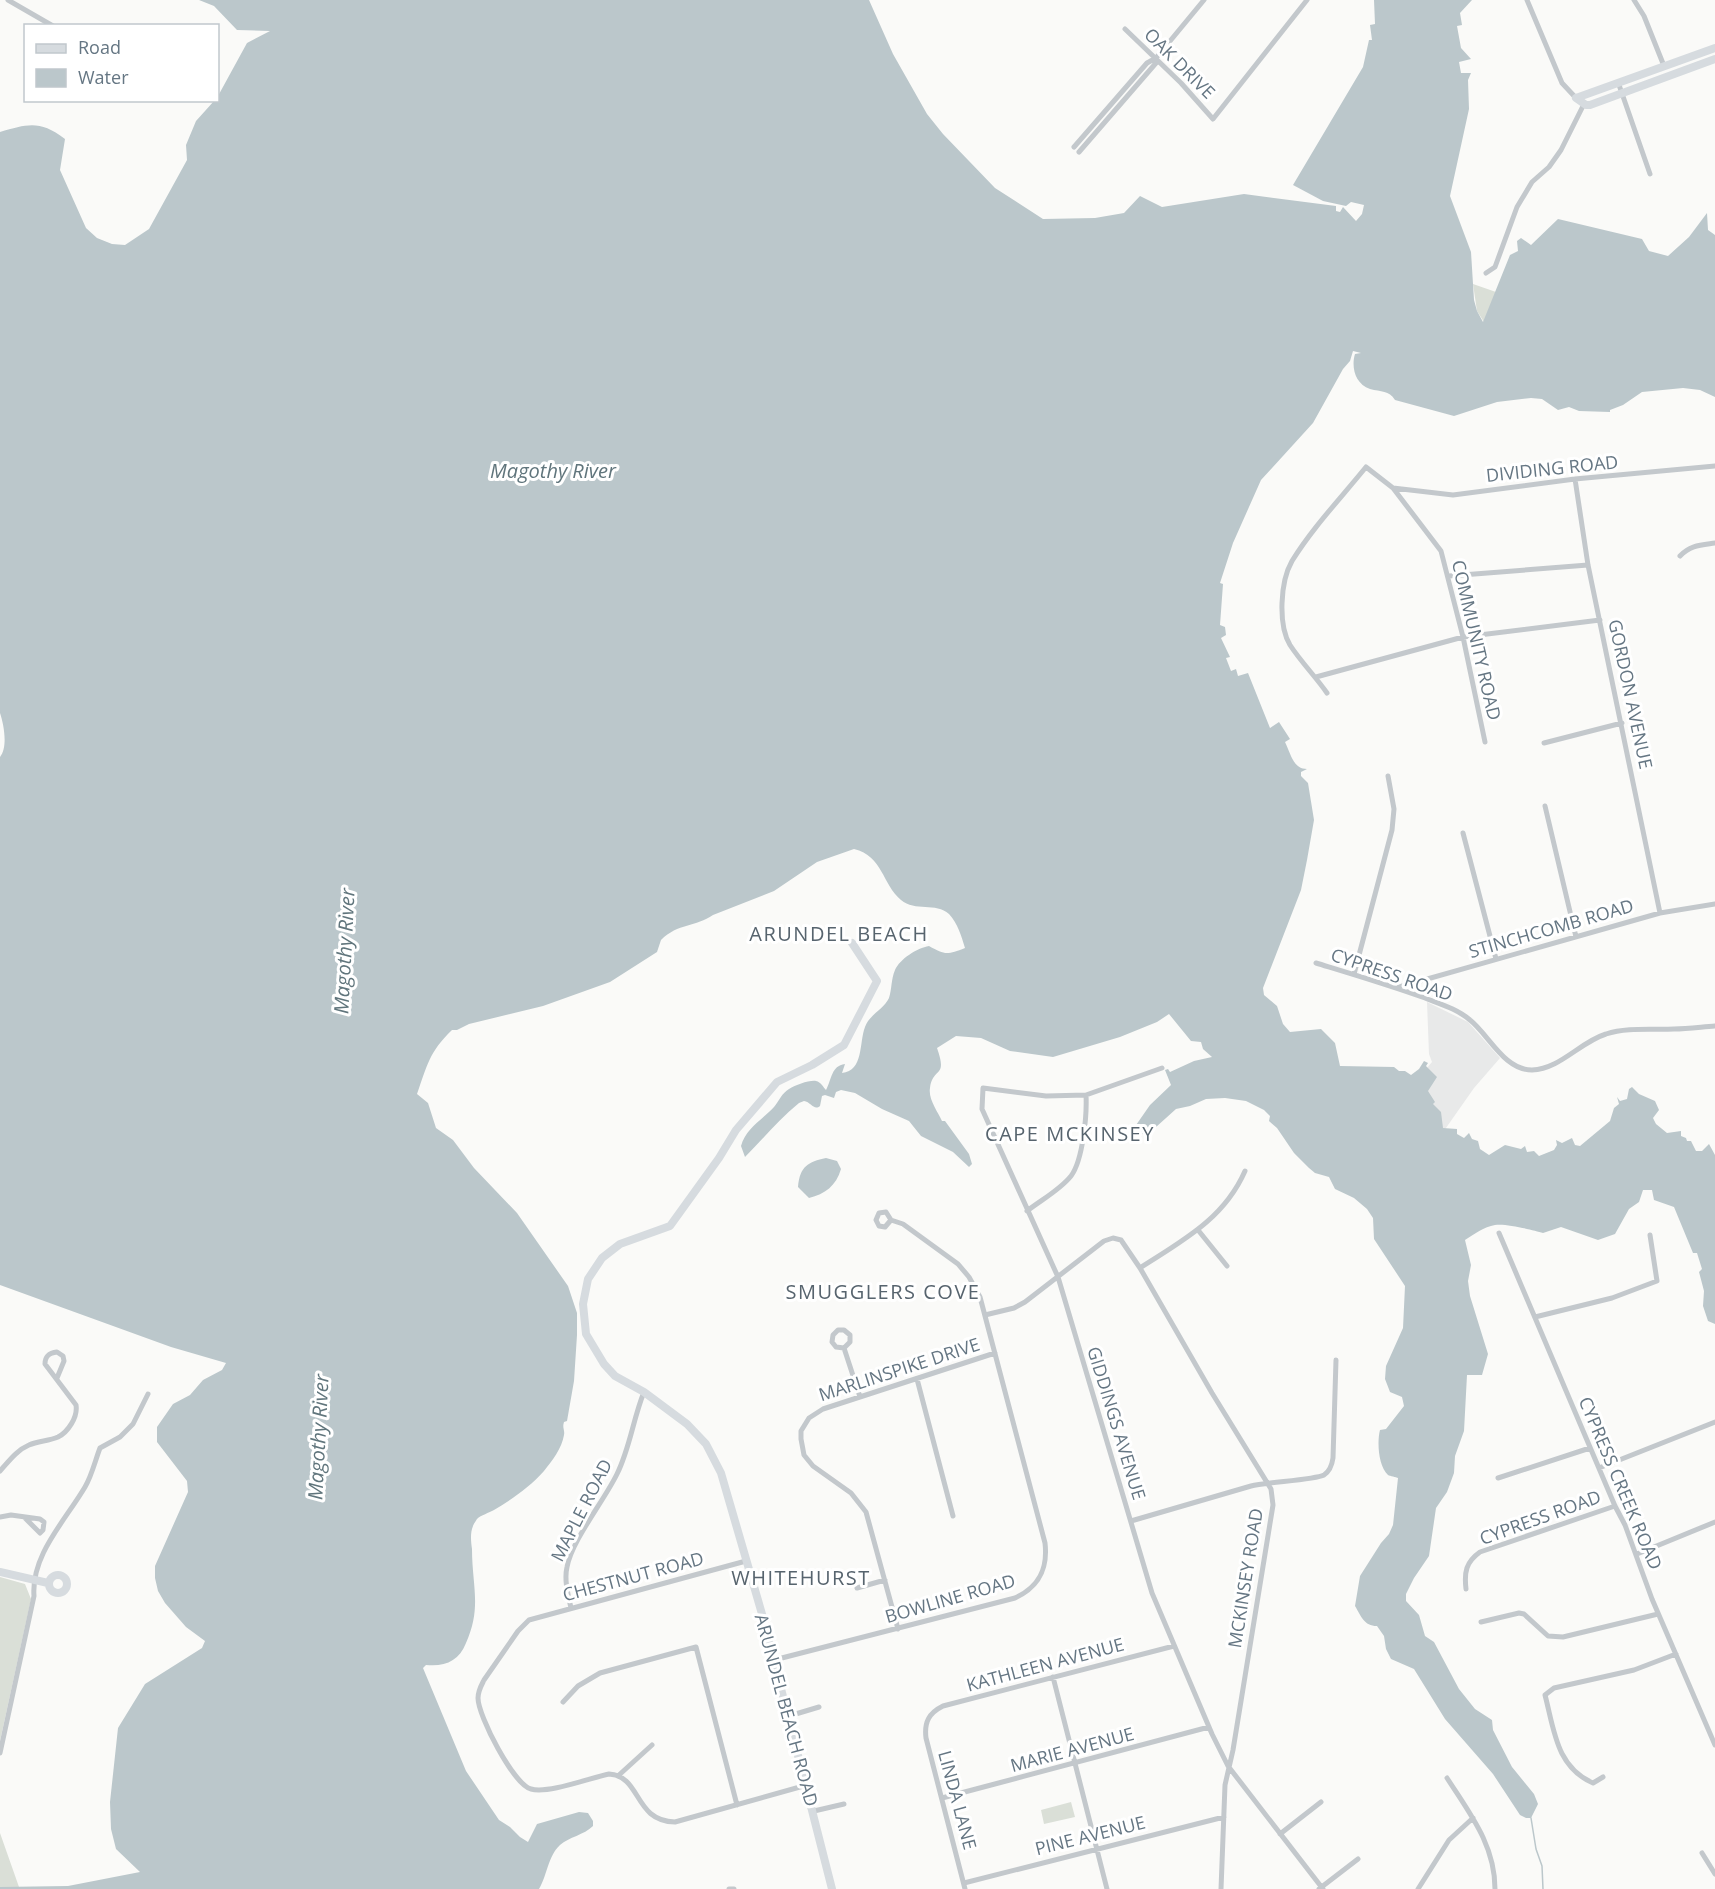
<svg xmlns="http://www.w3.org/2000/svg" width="1715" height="1889" font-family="'Open Sans',sans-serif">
  <rect width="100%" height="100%" fill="#fafaf8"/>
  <path fill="#e8e9e9" d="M1427,1002L1468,1022L1500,1058L1474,1088L1434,1145L1376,1129L1432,1062L1429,1054Z"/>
  <path fill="#dadfd7" d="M1473,284L1496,292L1484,322L1477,311Z
    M0,1577L25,1584L31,1599L0,1741Z
    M1071,1802L1075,1817L1044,1824L1041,1810Z
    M0,1833L19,1887H0Z"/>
  <path fill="#bbc7cb" d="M199,0H869L893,54L927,114L943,134L995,188L1043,219L1095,218L1124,213L1140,196L1162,207L1244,194L1336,206V211L1340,212L1343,207L1356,221L1362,214L1364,205L1351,202L1346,206L1323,201L1293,185L1363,67L1369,40H1372L1370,25L1375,24L1374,0H1472L1460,13L1462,25L1457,26L1461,48L1471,59L1459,62L1461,73H1471L1468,80L1469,109L1450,196L1471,252L1474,300L1477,311L1483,322L1510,255L1518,251L1517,241L1521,238L1531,245L1558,219L1642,239L1649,251L1668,256L1689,237L1707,213L1708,230L1715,235V397L1700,390L1683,388L1642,392L1623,405L1610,410V412L1579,411L1569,407L1558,410L1542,399L1531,398L1497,402L1454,416L1395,400C1389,390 1381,392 1370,389C1355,384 1351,367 1355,354L1361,353L1353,351L1350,361L1343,369L1313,423L1261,480L1233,543L1220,583L1223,584L1220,625L1225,627L1226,635L1221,638L1230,657L1226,658L1231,671L1236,669L1238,676L1248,673L1270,728L1279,722L1290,739L1285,742C1291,754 1293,769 1307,769L1301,772V776L1308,783L1314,820L1307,860L1301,890L1263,988L1264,995L1277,1006L1283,1024L1290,1032L1321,1029L1335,1043L1340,1066L1394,1067L1399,1071H1405L1411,1075L1419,1069L1424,1061L1428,1063L1426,1066L1437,1077L1428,1091L1435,1102L1433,1104L1441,1112L1443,1128L1457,1129V1134L1464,1138L1469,1133L1472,1139L1478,1141L1480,1149L1489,1155L1505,1145L1521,1149L1525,1146L1527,1152L1534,1151L1539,1156L1554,1150L1557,1145L1556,1140L1562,1143L1572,1138L1575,1145L1580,1146L1610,1121L1614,1108L1619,1104L1617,1097L1620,1101L1627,1099L1629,1089L1632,1087L1639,1094L1655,1101L1659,1110L1653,1118L1656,1124L1667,1133L1681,1131V1136L1686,1138L1687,1141H1691L1696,1151H1702L1709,1144L1715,1155V1324L1708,1321L1703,1306L1704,1291L1699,1272L1702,1269L1697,1253H1693L1674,1207L1654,1200L1652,1190H1643L1639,1202L1629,1209L1615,1234L1598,1240L1561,1227L1543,1233C1533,1230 1505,1223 1495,1225C1484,1227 1474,1234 1465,1240L1471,1265L1468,1281L1470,1296L1488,1354L1482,1375H1467L1464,1431L1455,1456L1454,1473L1447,1492L1436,1508L1429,1556L1414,1578L1406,1594V1601L1419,1615L1425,1636L1434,1642L1459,1689L1475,1709L1492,1720L1493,1730L1512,1767L1534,1794L1538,1804L1531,1818H1526L1520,1815L1493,1774L1445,1719L1414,1669L1391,1659L1386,1649L1384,1636L1377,1626C1364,1626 1361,1616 1355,1606L1360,1576L1381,1543L1389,1534L1393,1525L1398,1478C1396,1477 1390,1476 1388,1475C1378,1466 1377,1441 1380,1430L1386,1429L1404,1406L1402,1397L1390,1392L1385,1379L1386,1366L1403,1328L1405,1286L1374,1239L1373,1218L1367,1209L1354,1198L1335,1189L1329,1177L1315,1173L1309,1168L1294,1153L1277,1128L1269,1121L1270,1116L1264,1110L1246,1101L1225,1098L1206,1099L1190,1106L1176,1109L1156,1127L1151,1135L1147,1137L1134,1128L1150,1105L1171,1085L1165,1070L1168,1069L1170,1072L1194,1061L1212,1057L1203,1049L1201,1042L1191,1041L1169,1014L1157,1022L1120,1037L1053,1057L1010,1051L981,1038L956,1036L937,1048C948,1079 933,1066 930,1088C928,1099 938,1112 942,1121H945L969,1154L972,1164L969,1167L953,1152L921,1136L909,1121L882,1109L855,1093L841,1090L836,1092L834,1098L825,1095L822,1096L820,1106C814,1111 811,1102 804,1101L799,1103C779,1119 763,1139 745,1157L741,1146C746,1128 762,1120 774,1107C779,1101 782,1093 789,1089C796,1085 809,1080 816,1081C821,1082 823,1087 826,1090C832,1079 831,1066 845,1064L842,1073C864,1071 859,1042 865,1027C869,1015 884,1009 889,998C892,989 891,979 895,970C900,959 917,948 929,946C945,955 947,955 965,948C961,935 958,924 949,914C936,902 915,912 901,900C882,884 883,856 854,849L817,862L774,891L713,915C696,927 678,923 661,940L657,952L610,982L543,1006L469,1024L457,1030H452C429,1052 427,1066 417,1094L428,1103L436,1128L453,1140L474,1168L517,1213L568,1286L577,1313V1335L574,1381L567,1421L564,1422C562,1428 565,1430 564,1435C562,1448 552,1461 544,1471C530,1487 511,1500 494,1510C489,1513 481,1515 477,1519C477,1519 473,1525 473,1526C470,1533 471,1542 472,1549C472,1586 482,1607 466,1643C459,1661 445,1667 426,1665L423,1668L466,1771L499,1820L510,1827L520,1837L528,1842L537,1824L579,1812L588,1813L593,1821V1826C584,1835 569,1837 560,1845C548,1856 547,1876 539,1889H0V1887L68,1886L140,1872L116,1849L111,1829L110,1802L118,1728L145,1684L202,1648L205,1641L186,1627L165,1603L158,1591L155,1578V1566L188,1492L187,1481L157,1442V1427L173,1404L190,1395L203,1380L222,1370L226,1363L171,1347L0,1285V757C8,747 4,725 0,713V132C28,124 40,120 65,139L60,170L86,228L97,238L112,244L125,245L149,229L187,160L186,145L196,121L214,101L218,100V96L247,43L270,31L237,30L214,6Z
    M826,1158L837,1161L841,1169C836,1186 825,1194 809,1198L798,1187C800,1166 808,1162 826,1158Z"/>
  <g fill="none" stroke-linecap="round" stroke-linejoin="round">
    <path stroke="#bbc7cb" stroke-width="1.5" d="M1531,1818L1536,1849L1542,1866L1543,1889"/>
    <path stroke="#c3c8cc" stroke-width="5" d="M8,0L53,26
      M1527,0L1562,83L1576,98
      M1634,0L1644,16L1664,66
      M1125,29L1181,83L1213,119L1307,0
      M1618,82L1650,174
      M1074,147L1147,63L1156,58
      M1079,152L1156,63V58L1204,0
      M1486,273L1495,267L1517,207L1532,182L1549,167L1561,150L1584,104
      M1575,479L1588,565L1660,913
      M1393,488L1453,495L1575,479L1715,466
      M1680,556C1690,545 1701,545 1715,543
      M1449,576L1588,565
      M1316,677L1463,637L1600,620
      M1327,693C1316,677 1301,662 1290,645C1278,625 1280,582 1292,561C1313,527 1341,498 1366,467L1393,488L1441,551L1463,637L1485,742
      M1544,743L1622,723
      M1545,806L1576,937
      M1463,833L1496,959
      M1316,963C1352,974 1389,985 1425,998C1440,1004 1457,1009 1470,1020C1489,1035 1504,1070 1532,1070C1560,1069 1580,1042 1606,1034C1627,1027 1651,1030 1674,1029C1688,1029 1701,1027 1715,1026
      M1354,974L1392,830L1394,809L1388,776
      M1399,987L1660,913L1715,904
      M1162,1068L1086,1095L1046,1096L983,1088L982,1109L1058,1277L1152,1593L1212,1734L1228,1766L1323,1889
      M1027,1211C1041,1200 1060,1190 1071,1176C1083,1160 1087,1115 1086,1095
      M1198,1230L1227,1266
      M1499,1233L1615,1506L1625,1525L1652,1599L1715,1745
      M1140,1268C1182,1241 1224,1219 1245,1171
      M985,1315L1014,1308L1025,1302L1104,1241L1113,1238L1121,1240L1140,1268L1212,1393L1271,1489L1273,1505L1233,1750L1225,1785L1221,1889
      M1535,1317L1612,1298L1657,1281L1650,1235
      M844,1348L836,1347L832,1342L833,1335L838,1330H844L850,1335V1342L844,1348L860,1397
      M917,1379L953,1516
      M1599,1468L1715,1422
      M0,1471C9,1461 17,1450 29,1445C38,1441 49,1441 58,1437C68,1432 78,1417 76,1405L45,1364C45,1356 49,1353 57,1352L63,1356L64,1361L57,1378
      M1498,1478L1590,1448
      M0,1517L11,1515L40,1519L44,1522L43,1530L40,1533L24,1517
      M1131,1521L1251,1486C1267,1482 1314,1480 1324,1475C1330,1471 1332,1465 1333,1458L1336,1360
      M1637,1554L1715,1522
      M746,1561L529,1620L518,1631L484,1680C481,1686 478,1691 478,1698C478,1716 514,1785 531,1789C548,1794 590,1778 609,1774C642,1776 633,1821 675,1822L807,1785
      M857,1588L885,1580
      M1466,1589C1464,1572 1466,1562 1480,1552L1615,1506
      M571,1608C568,1594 564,1580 567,1567C572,1540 604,1501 617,1474C630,1448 633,1419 644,1392
      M1481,1622L1519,1613L1524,1614L1548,1636L1563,1637L1658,1614
      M898,1629L866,1512L851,1493L813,1466L804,1455L801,1439V1431L809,1418L823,1409L995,1353
      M774,1660L1015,1598C1039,1587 1048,1569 1045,1543L980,1297L969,1277L958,1264L903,1224L891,1220L886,1212L879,1213L876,1220L879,1226L885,1227L891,1220
      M1053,1677L1107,1889
      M563,1702L578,1686L600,1673L696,1647L737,1805
      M789,1716L819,1707
      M0,1753L34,1596C31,1555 65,1521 85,1487C92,1475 95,1461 100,1448L120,1437L133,1424L148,1394
      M619,1775L652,1745
      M1603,1777L1593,1783C1556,1767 1554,1729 1545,1695L1554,1688L1634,1670L1676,1654
      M1447,1778C1470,1814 1495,1845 1495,1889
      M942,1798L1209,1727
      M814,1811L844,1804
      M1280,1834L1321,1802
      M1702,1853L1715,1874
      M964,1883L1224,1817
      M729,1889H734
      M965,1889L926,1738C924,1722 929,1713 943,1706L1174,1646
      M1319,1889L1358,1859
      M1418,1889L1449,1840L1473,1818"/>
    <path stroke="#d6dbdf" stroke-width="8" d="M1576,98L1586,105H1590L1715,59
      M1576,98L1715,48
      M0,1572L48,1583
      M49 1584a9 9 0 1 1 18 0a9 9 0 1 1-18 0Z
      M832,1889L762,1614L721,1473L706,1444L687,1424L644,1392L615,1376L604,1364L586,1334L583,1304L588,1279L602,1258L620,1244L670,1226L719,1158L736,1130L777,1082L812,1065L844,1045L877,981L852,943"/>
  </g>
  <g text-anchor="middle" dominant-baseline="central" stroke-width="6" stroke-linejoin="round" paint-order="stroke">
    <g font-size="18" fill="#657683" stroke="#fff">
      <text transform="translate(1180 63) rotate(45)">OAK DRIVE</text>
      <text transform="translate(1552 468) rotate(-6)">DIVIDING ROAD</text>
      <text transform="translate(1477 640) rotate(77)">COMMUNITY ROAD</text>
      <text transform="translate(1631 694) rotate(78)">GORDON AVENUE</text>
      <text transform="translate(1551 928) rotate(-16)">STINCHCOMB ROAD</text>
      <text transform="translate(1392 974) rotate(19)">CYPRESS ROAD</text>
      <text transform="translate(899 1369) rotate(-18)">MARLINSPIKE DRIVE</text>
      <text transform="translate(1117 1423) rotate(73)">GIDDINGS AVENUE</text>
      <text transform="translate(1621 1483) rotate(67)">CYPRESS CREEK ROAD</text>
      <text transform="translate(581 1510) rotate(-63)">MAPLE ROAD</text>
      <text transform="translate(1540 1517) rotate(-20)">CYPRESS ROAD</text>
      <text transform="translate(633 1576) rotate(-15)">CHESTNUT ROAD</text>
      <text transform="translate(1245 1578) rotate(-81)">MCKINSEY ROAD</text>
      <text transform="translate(950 1598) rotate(-16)">BOWLINE ROAD</text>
      <text transform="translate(1045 1664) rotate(-15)">KATHLEEN AVENUE</text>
      <text transform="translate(787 1710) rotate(75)">ARUNDEL BEACH ROAD</text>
      <text transform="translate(1072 1749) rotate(-15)">MARIE AVENUE</text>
      <text transform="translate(958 1800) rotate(75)">LINDA LANE</text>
      <text transform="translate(1090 1835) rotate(-14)">PINE AVENUE</text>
    </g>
    <g font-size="20" font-style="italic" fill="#60757c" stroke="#fff">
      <text x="553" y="470">Magothy River</text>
      <text transform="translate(344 951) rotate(-87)">Magothy River</text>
      <text transform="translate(318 1437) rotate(-87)">Magothy River</text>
    </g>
    <g font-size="20" letter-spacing="1.5" fill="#57646e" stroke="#fff">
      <text x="839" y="933">ARUNDEL BEACH</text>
      <text x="1070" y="1133">CAPE MCKINSEY</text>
      <text x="883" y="1291">SMUGGLERS COVE</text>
      <text x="801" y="1577">WHITEHURST</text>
    </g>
  </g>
  <rect x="24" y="24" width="195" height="78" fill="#ffffff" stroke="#c1c8cd" stroke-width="1.5"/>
  <rect x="36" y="44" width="30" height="9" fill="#d6dbdf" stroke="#c1c8cd" stroke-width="1.5"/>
  <text x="78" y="54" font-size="18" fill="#657683">Road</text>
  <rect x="36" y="69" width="30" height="18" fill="#bbc7cb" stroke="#c1c8cd" stroke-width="1.5"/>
  <text x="78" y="84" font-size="18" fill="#657683">Water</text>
</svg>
